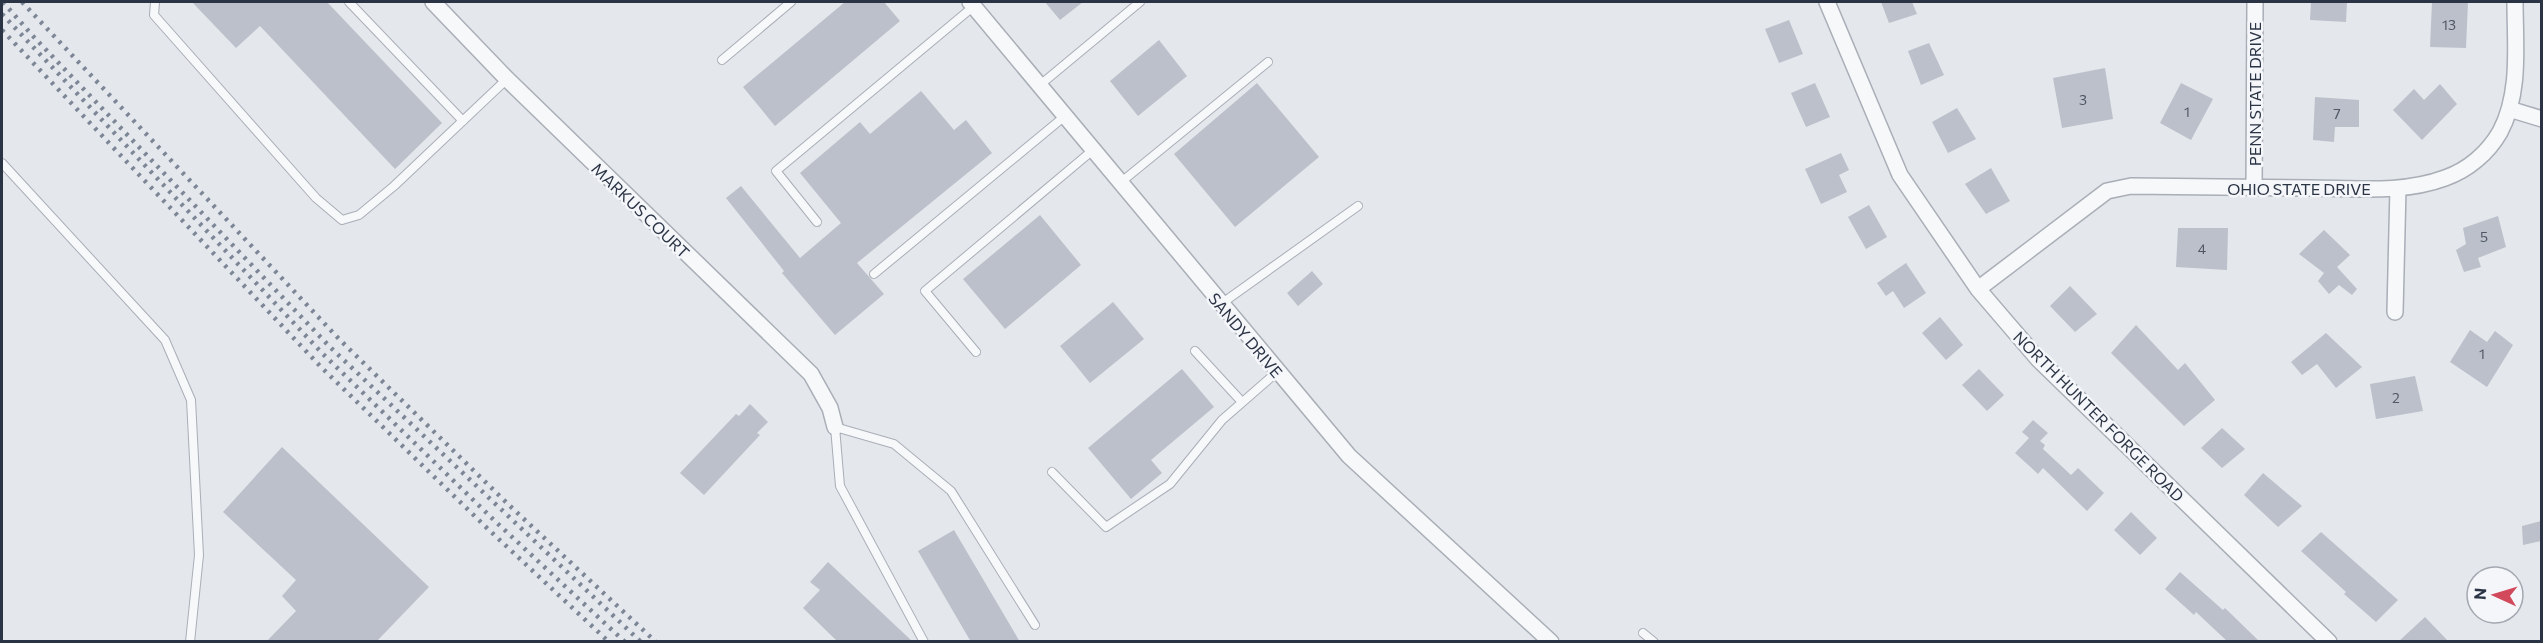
<svg xmlns="http://www.w3.org/2000/svg" width="2543" height="643" font-family="Commissioner,sans-serif">
  <rect width="100%" height="100%" fill="#e4e7ec"/>
  <path fill="#bbc0ca" d="M192,2H327L442,123L395,169L260,26L236,48Z
    M845,2H884L900,21L775,126L743,87Z
    M1045,2H1083L1060,20Z
    M1881,2H1912L1917,14L1889,23Z
    M2311,2H2347L2346,22L2310,20Z
    M2432,2H2468L2466,48L2430,47Z
    M1789,20L1803,54L1779,63L1765,29Z
    M1159,40L1187,76L1138,116L1110,81Z
    M1929,43L1944,75L1921,85L1908,51Z
    M2105,68L2113,119L2062,128L2053,78Z
    M1257,83L1319,157L1235,227L1174,154Z
    M1815,83L1830,117L1806,127L1791,93Z
    M2181,83L2213,99L2191,140L2160,123Z
    M2440,84L2457,104L2422,140L2393,110L2414,89L2424,100Z
    M921,91L954,130L966,120L992,153L857,263L884,294L835,335L782,273L784,271L726,198L741,186L800,258L841,223L800,173L860,122L870,134Z
    M2315,97L2359,100V127H2335L2334,142L2313,140Z
    M1957,108L1976,139L1948,153L1932,122Z
    M1841,153L1849,170L1839,175L1847,192L1821,204L1805,169Z
    M1991,168L2010,201L1986,214L1965,184Z
    M1869,205L1887,237L1866,249L1848,217Z
    M1040,215L1081,265L1005,329L963,279Z
    M2498,216L2506,247L2478,258L2481,267L2464,272L2456,250L2466,244L2463,228Z
    M2178,228H2228L2227,270L2176,267Z
    M2324,230L2350,255L2337,267L2357,289L2352,295L2339,285L2329,294L2318,281L2324,273L2299,254Z
    M1906,263L1926,293L1904,308L1893,291L1886,296L1877,283Z
    M1312,271L1323,284L1298,306L1287,293Z
    M2070,286L2097,314L2075,332L2050,306Z
    M1113,302L1144,339L1090,383L1060,346Z
    M1940,317L1963,345L1946,360L1922,333Z
    M2136,325L2178,370L2185,363L2215,400L2184,426L2111,353Z
    M2470,330L2487,342L2495,331L2513,345L2487,387L2450,362Z
    M2326,333L2362,367L2336,388L2317,364L2302,375L2291,362Z
    M1182,369L1214,407L1151,460L1162,473L1131,499L1088,448Z
    M1979,369L2004,395L1987,411L1962,385Z
    M2415,376L2423,411L2376,419L2370,384Z
    M750,404L768,422L757,433L760,435L704,495L680,473L736,414L739,416Z
    M2033,420L2048,433L2040,441L2045,445L2043,449L2071,475L2078,468L2104,493L2087,511L2043,468L2038,474L2015,453L2029,438L2022,432Z
    M2222,428L2245,449L2222,468L2201,448Z
    M282,447L429,587L376,642H266L296,611L282,596L296,580L223,512Z
    M2263,473L2302,506L2278,527L2244,495Z
    M2131,512L2157,538L2140,555L2114,530Z
    M2541,521V541L2523,545L2522,526Z
    M954,530L1020,642H971L918,551Z
    M2321,532L2398,600L2376,622L2344,594L2346,592L2301,551Z
    M828,562L913,642H838L803,608L820,590L810,582Z
    M2180,572L2223,610L2225,608L2260,642H2228L2196,612L2194,615L2165,589Z
    M2425,617L2449,642H2398Z"/>
  <g fill="none" stroke-linecap="round" stroke-linejoin="round">
    <defs>
      <path id="lane" d="M155,2L154,15L316,198L342,220L359,215L394,186L507,79
        M349,2L463,121
        M722,60L791,2
        M1040,85L1140,2
        M2,163L165,340L191,400L199,555L190,642
        M1120,183L1268,62
        M817,222L776,171L974,6
        M874,274L1065,116
        M1221,304L1358,206
        M1195,351L1242,402
        M976,352L925,291L1093,150
        M1052,472L1106,527L1170,484L1222,420L1277,372
        M1643,633L1654,642
        M924,642L840,486L835,427L894,444L951,491L1035,625"/>
      <path id="street" d="M433,2L507,79L811,374L830,408L835,427
        M970,2L1349,456L1551,642
        M1827,2L1900,175L1978,289L2038,359L2329,642
        M2509,109L2542,119
        M2254,187L2255,2
        M1978,289L2107,191L2131,186C2190,187 2250,187 2309,188C2354,188 2402,194 2445,178C2468,170 2488,153 2500,132C2521,93 2515,44 2515,2
        M2395,312L2398,188"/>
    </defs>
    <use href="#lane" stroke="#a9aeb7" stroke-width="10"/>
    <use href="#street" stroke="#a9aeb7" stroke-width="18"/>
    <use href="#lane" stroke="#f7f8fa" stroke-width="8"/>
    <use href="#street" stroke="#f7f8fa" stroke-width="15"/>
    <path stroke="#7d8696" stroke-width="4.5" stroke-dasharray="3 6" stroke-linecap="butt" d="M3,2L31,34L330,347L641,642
      M22,2L339,339L510,506L656,642
      M2,14L323,354L496,522L625,642
      M2,30L321,367L489,530L609,642"/>
  </g>
  <g text-anchor="middle" dominant-baseline="central" stroke-width="5" stroke-linejoin="round" paint-order="stroke">
    <g font-size="14" fill="#4f5766">
      <text x="2449" y="24">13</text>
      <text x="2083" y="99">3</text>
      <text x="2187" y="111">1</text>
      <text x="2337" y="113">7</text>
      <text x="2484" y="236">5</text>
      <text x="2202" y="248">4</text>
      <text x="2482" y="353">1</text>
      <text x="2396" y="397">2</text>
    </g>
    <g font-size="16" fill="#2b3445" stroke="#f4f6f9">
      <text transform="translate(2254 94) rotate(-90)">PENN STATE DRIVE</text>
      <text x="2299" y="188">OHIO STATE DRIVE</text>
      <text transform="translate(641 210) rotate(44)">MARKUS COURT</text>
      <text transform="translate(1246 335) rotate(50)">SANDY DRIVE</text>
      <text transform="translate(2099 416) rotate(45)">NORTH HUNTER FORGE ROAD</text>
    </g>
  </g>
  <rect width="2543" height="643" fill="none" stroke="#2b3445" stroke-width="6"/>
  <g transform="translate(2495 595) rotate(274)"><circle r="28" fill="#f4f6f9" stroke="#a4a8b1" stroke-width="1.5"/>
  <path d="M0-4.5L10 22L0 15L-10 22Z" fill="#d1495b"/>
  <text y="-9" font-size="16" font-weight="bold" text-anchor="middle" fill="#2b3445">N</text>
  </g>
</svg>
